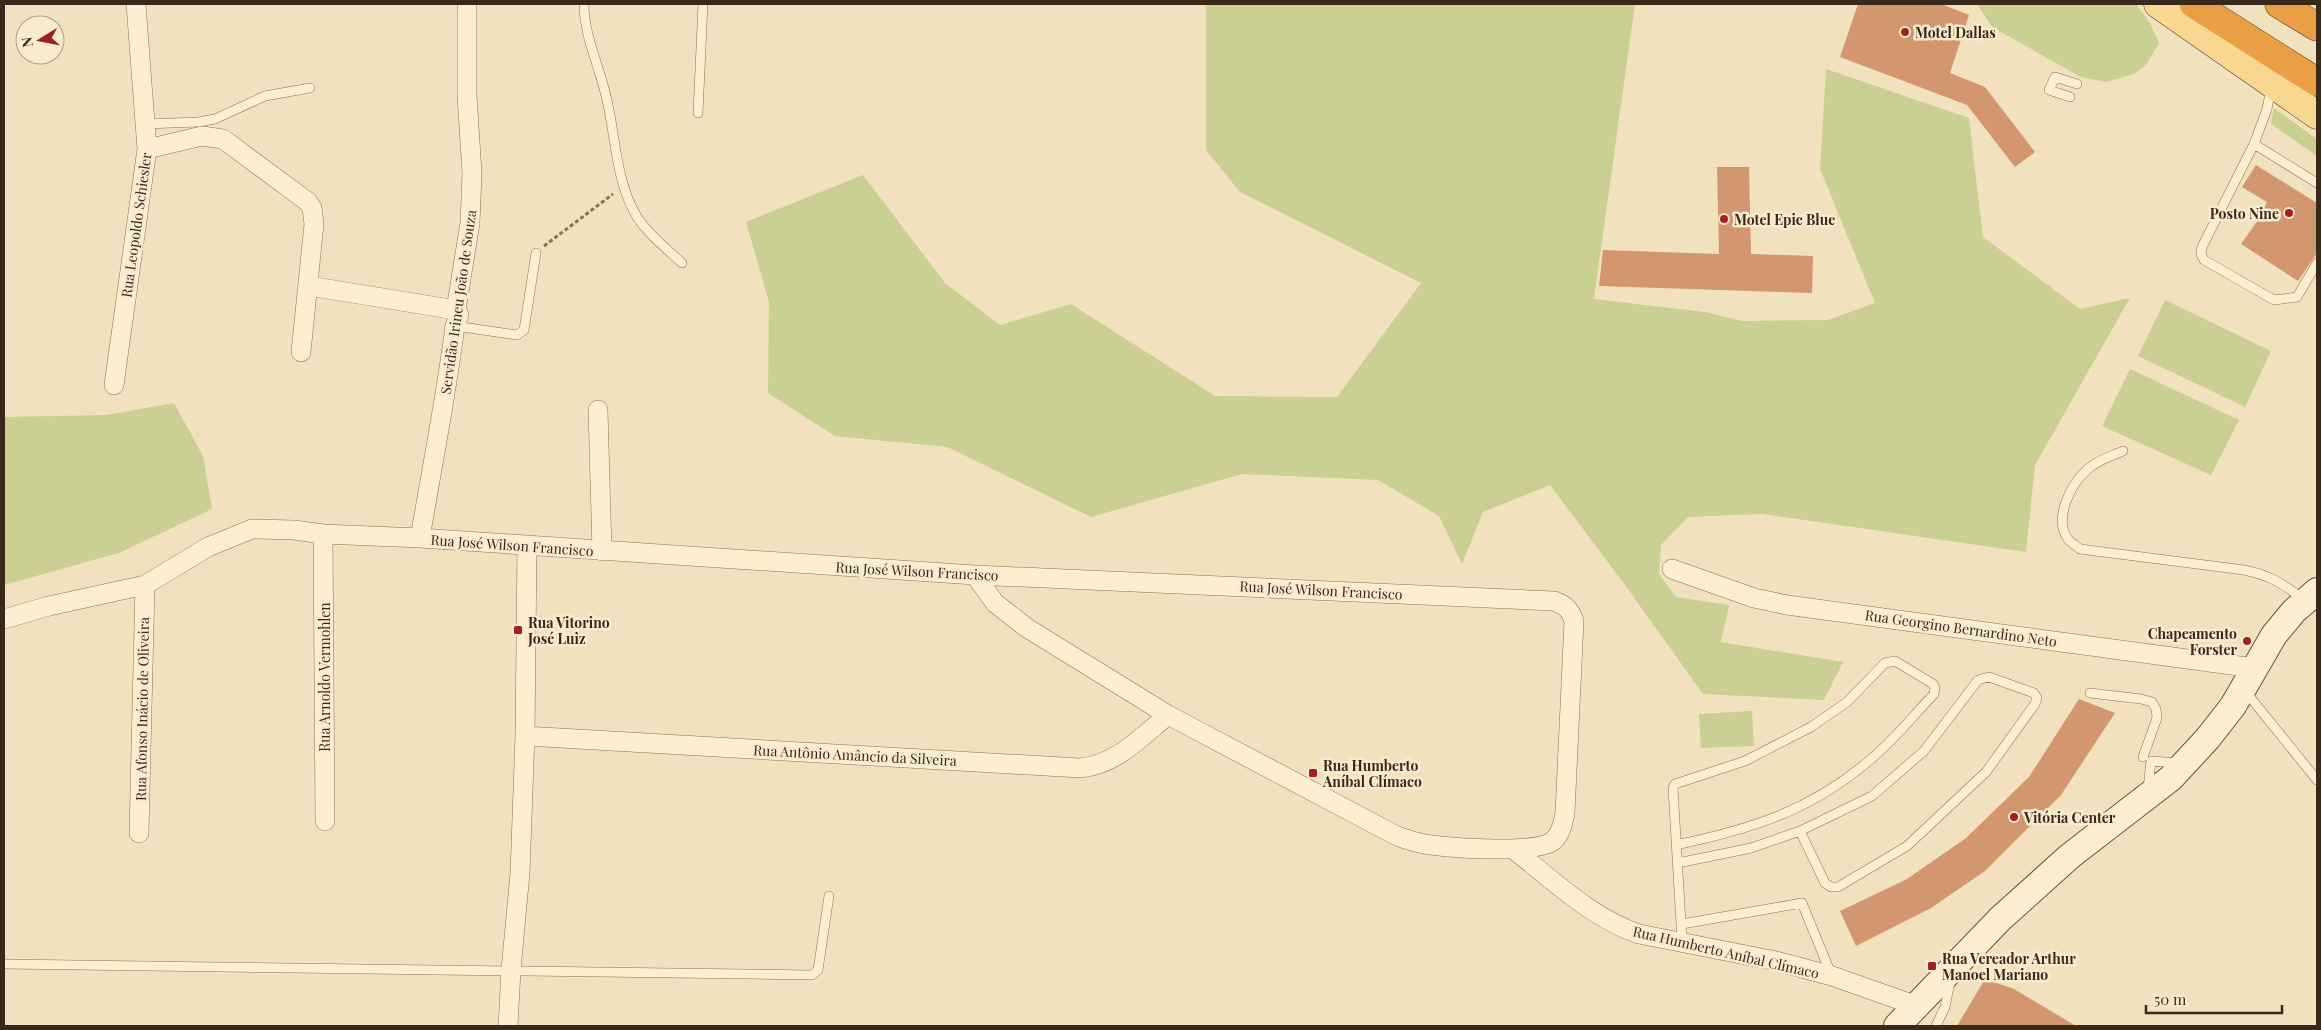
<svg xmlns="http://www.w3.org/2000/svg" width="2321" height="1030" font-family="'Playfair Display',serif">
  <rect width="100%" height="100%" fill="#f2e1be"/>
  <path fill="#cad091" d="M1206,4H1635L1594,299L1705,312L1742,321L1828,320L1875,303L1820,169L1826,69L1969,118L1983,237L2080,309L2130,298L2035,465L2026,552L1762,514L1688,517L1661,545L1659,574L1676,597L1729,605L1721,642L1843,662L1824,700L1703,694L1625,585L1550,485L1483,512L1462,564L1439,516L1378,480L1242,474L1091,517L947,447L835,436L768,393L769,302L746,222L863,175L945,283L1000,325L1071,304L1215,396L1337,397L1421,283L1240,192L1206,150Z
    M1977,4H2136L2150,23L2159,43L2146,65L2134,74L2106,82L2081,77L1992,27Z
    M2274,108L2317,139V156L2271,124Z
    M2165,300L2271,351L2245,407L2138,356Z
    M2130,369L2239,420L2211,475L2102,426Z
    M174,403L203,456L212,509L119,553L4,585V417L106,415Z
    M1752,711L1754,746L1701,748L1699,714Z"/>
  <path fill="#d39770" d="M1858,4H1941L1969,15L1950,73L1985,87L2035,152L2015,167L1967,105L1840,57Z
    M2256,165L2317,203V253L2298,281L2241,244L2256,223L2267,202L2242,187Z
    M1717,167H1749L1751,254L1813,256L1812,293L1599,286L1603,250L1719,254Z
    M2079,699L2115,713L2061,795L1985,871L1931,908L1856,946L1840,911L1907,879L1966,838L2029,777Z
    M1985,979L2014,989L2076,1026H1957Z"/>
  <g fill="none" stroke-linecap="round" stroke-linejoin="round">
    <defs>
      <path id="service" d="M584,4C584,36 599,65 606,96C616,136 615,180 637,217C649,235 667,249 682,263
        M2271,88L2267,109L2254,144L2317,183
        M2070,97L2049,90L2055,77L2077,84
        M698,113L703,4
        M145,124L198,122L215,119L265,96L310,88
        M2254,144L2202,247L2201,254L2204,260L2274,300L2297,297L2317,263
        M455,326L517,335L524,330L536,253
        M2123,451C2112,456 2097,460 2088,469C2071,483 2053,519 2068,539C2071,543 2077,546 2080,549L2244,570C2269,575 2282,583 2303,599
        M2245,691L2317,780
        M2090,693L2141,699L2152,702L2156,709L2157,718L2143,757
        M2148,789L2151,761L2179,763
        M1676,845C1752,829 1810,811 1870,760C1893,741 1913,716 1934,694L1935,688L1933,684L1895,661L1885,663L1847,702L1811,727L1745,761L1675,784L1673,788L1682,941
        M1678,863L1751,848L1800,831L1872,796L1924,751L1978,680L1989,677L2034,693L2037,698L2035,704L1986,772L1907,846L1838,887H1831L1825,883L1800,831
        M1682,924L1802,903L1831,974
        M4,964L812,975L818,970L829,896
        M1936,1026L1945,1007L1950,982"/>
      <path id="minor" d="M147,149L202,136L223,139L308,202L312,208L314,224L301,352
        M309,286L456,310
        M114,385L147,149L136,4
        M598,410L602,551
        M323,534L325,821
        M420,538C432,467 446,397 455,326L459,315L456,310L470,223L472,173L467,95V4
        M1672,569L1754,598L1787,605L2254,668
        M4,619L49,606L145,585L208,547L252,529L294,530L323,534L420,538L975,575L1554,601C1565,605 1570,609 1574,621L1565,813C1563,823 1561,834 1553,841C1536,854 1454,848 1431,845C1419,844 1408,840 1397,836L1168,715L1027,628L995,603L975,575
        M525,736L1080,768C1116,765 1141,737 1168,715
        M139,833L145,585
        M1513,849C1553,880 1591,918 1639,934L1776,961L1832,976L1917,1006
        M508,1026L511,970L520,873L525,736L527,546"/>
      <path id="secondary" d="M1897,1026L2000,919L2070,856L2171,778L2208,738L2233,706L2274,635L2294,611L2317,591"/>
      <path id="primary" d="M2158,4L2317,115"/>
      <path id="motorway" d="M2194,4L2317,82
        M2279,4L2317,27"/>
    </defs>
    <use href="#service" stroke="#8b7155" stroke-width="10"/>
    <use href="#minor" stroke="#8b7155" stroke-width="20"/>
    <use href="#secondary" stroke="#6d5238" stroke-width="28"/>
    <use href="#primary" stroke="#583f2a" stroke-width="29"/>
    <use href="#motorway" stroke="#583f2a" stroke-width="29"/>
    <path stroke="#8b7155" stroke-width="3" stroke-dasharray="4 2.5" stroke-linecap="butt" d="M544,246L613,194"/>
    <use href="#service" stroke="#fceed1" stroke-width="9"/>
    <use href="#minor" stroke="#fceed1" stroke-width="19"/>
    <use href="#secondary" stroke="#fceed1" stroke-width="26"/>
    <use href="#primary" stroke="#f9d791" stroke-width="28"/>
    <use href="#motorway" stroke="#ea9f45" stroke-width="28"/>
  </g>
  <g fill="#a02023" stroke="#f8ebce" stroke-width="2">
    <circle cx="1905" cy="32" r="5"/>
    <circle cx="2289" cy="213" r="5"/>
    <circle cx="1724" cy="219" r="5"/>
    <rect x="513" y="625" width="10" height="10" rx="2.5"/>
    <circle cx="2247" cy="641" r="5"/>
    <rect x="1308" y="768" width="10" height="10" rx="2.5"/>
    <circle cx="2014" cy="817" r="5"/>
    <rect x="1927" y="961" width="10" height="10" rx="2.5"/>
  </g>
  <g text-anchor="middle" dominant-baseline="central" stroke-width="5" stroke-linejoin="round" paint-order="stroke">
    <g font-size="14" font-weight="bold" fill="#39291b" stroke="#f8ebce" text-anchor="start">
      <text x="1915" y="32">Motel Dallas</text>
      <text x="2279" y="213" text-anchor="end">Posto Nine</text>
      <text x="1734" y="219">Motel Epic Blue</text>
      <text x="528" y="622">Rua Vitorino<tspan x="528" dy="16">José Luiz</tspan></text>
      <text x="2237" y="633" text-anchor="end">Chapeamento<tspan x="2237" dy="16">Forster</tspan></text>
      <text x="1323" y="765">Rua Humberto<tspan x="1323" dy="16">Aníbal Clímaco</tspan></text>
      <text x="2024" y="817">Vitória Center</text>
      <text x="1942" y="958">Rua Vereador Arthur<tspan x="1942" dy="16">Manoel Mariano</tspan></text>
    </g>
    <g font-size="14" fill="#39291b" stroke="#f8ebce">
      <text transform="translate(136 225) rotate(-82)">Rua Leopoldo Schiesler</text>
      <text transform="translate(458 302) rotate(-82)">Servidão Irineu João de Souza</text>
      <text transform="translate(512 545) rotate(4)">Rua José Wilson Francisco</text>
      <text transform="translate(917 571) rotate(3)">Rua José Wilson Francisco</text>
      <text transform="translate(1321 590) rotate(3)">Rua José Wilson Francisco</text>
      <text transform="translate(1961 628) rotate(8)">Rua Georgino Bernardino Neto</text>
      <text transform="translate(324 677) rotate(-90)">Rua Arnoldo Vermohlen</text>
      <text transform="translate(142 709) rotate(-89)">Rua Afonso Inácio de Oliveira</text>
      <text transform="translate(855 755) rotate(3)">Rua Antônio Amâncio da Silveira</text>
      <text transform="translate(1726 952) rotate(13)">Rua Humberto Aníbal Clímaco</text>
    </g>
  </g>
  <rect width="2321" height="1030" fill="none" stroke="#39291b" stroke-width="10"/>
  <g transform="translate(40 40) rotate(260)"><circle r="24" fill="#f8ebce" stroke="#ac9d86"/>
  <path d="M0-4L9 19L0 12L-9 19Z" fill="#a02023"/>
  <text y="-8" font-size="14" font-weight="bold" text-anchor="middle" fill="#39291b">N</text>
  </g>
  <path d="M2146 1005v8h136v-8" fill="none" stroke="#39291b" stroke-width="2.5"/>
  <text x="2154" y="1005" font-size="15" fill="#39291b" stroke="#f8ebce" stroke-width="4" paint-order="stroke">50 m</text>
</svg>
